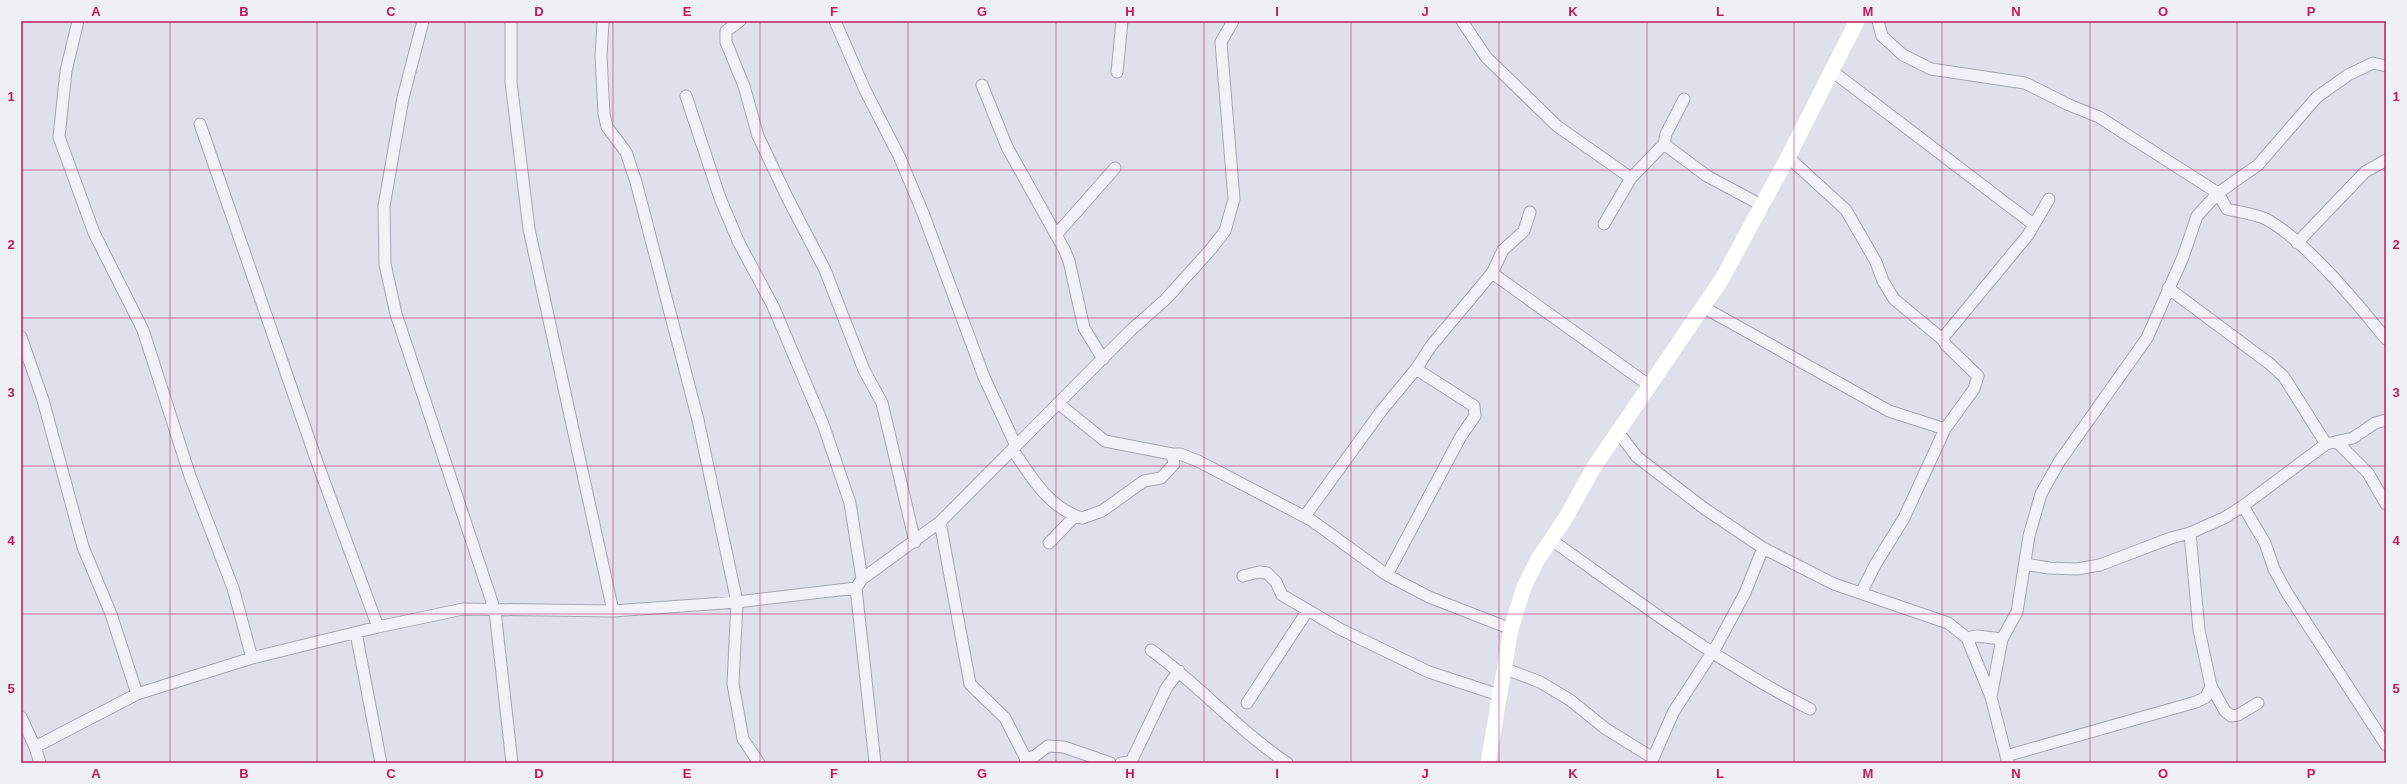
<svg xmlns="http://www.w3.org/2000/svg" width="2407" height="784" font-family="Helvetica,sans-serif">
  <rect width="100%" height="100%" fill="#dee1e9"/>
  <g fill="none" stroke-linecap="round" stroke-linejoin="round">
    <defs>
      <path id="street" d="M78,21L66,71L59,137L94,233L143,330L190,476L233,588L252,658
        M423,21L403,98L384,206L385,264L396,314L495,611L512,763
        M511,21V82L529,229L613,611
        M603,21L601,56L604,114L607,127L626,152L636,182L698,420L737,602L733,684L743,739L759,763
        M740,21L726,31V42L744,86L758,136L787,197L825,270L864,370L882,403L915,542
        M835,21L865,90L899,156L923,213L984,377L1016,446
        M1462,21L1486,57L1557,126L1631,178
        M1878,21L1882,36L1903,55L1931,69L2025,83L2069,105L2099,117L2218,193L2227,209C2239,212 2255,214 2266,219C2306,241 2357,303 2386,339
        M1832,71L2033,224
        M1117,72L1122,21
        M982,85L1007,147L1064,249L1069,261L1084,328L1103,359
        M686,96L720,198L739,243L773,306L823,424L850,503L862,579
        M200,124L317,462L378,627
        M1664,144L1707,176L1763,206
        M1788,157L1846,210L1876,262L1883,281L1894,299L1942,339L1946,345L1978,376L1974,389L1945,429L1904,518L1875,565L1861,593
        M1604,224L1631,178L1664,144L1666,134L1684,99
        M1056,235L1115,168
        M2297,243L2365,172L2386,160
        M1492,273L1650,386
        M2168,288L2270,364L2284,377L2326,444
        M1703,307L1889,411L1945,429
        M21,337L43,400L83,547L111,614L137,694
        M1942,339L2028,235L2049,199
        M1416,369L1431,346L1492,273L1503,250L1524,231L1530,212
        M1059,404L1105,441L1172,454
        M1618,432L1637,457L1705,509L1763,548L1834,584L1948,623L1967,638L1991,697L2008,763
        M2337,442L2368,473L2386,504
        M1013,450C1031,477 1049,508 1082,518L1102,511L1144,481L1161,478L1174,464L1172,454H1180L1198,461L1311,520L1387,575L1429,597L1511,629
        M2243,506L2265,543L2274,569L2287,593L2386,745
        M1305,516L1382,410L1416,369L1474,406L1475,416L1461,436L1387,575
        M940,522L970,684L1005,718L1026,759
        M1550,539C1635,599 1717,662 1810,709
        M1049,543L1075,516
        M2026,564L2049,568L2077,569L2100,565L2171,538L2190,533L2224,518L2243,506L2326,444L2353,438L2375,423L2386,420
        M1243,576L1259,572L1267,573L1276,582L1282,595L1340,629L1429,672L1499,695
        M856,588L875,763
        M356,633L381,763
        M1967,638L1977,636L2002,639
        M1151,650C1199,685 1238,730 1287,763
        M1503,668L1540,682L1570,700L1606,729L1653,758
        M2211,686L2225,711L2231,716L2238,715L2258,703
        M1991,697L2002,639L2017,612L2029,536L2041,494L2059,462L2147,338L2183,257L2197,216L2218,193L2258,165L2317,97L2348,75L2373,63L2386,66
        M1247,703L1308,610
        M21,717L35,747L40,763
        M35,747L137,694L252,658L378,627L463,609L613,611L737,602L856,588L862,579L940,522L1131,330L1166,299L1211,249L1225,231L1234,199L1221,42L1233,21
        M2006,756L2196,702L2206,697L2211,686L2199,630L2190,533
        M1025,763L1026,759L1035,756L1048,746L1064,747L1110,763
        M1121,763L1131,762L1167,687L1179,671
        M1651,763L1674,711L1717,645L1745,593L1763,548"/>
    </defs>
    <use href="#street" stroke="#a3a7b3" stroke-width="13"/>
    <use href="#street" stroke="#f1f2f7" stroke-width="11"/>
    <path stroke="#fff" stroke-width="15" d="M1488,763L1511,629L1524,587L1538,559L1565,519L1594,467L1722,279L1788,157L1857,21"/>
  </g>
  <path fill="none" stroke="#c2185b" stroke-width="1" stroke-opacity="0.55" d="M170,21V763M317,21V763M465,21V763M613,21V763M760,21V763M908,21V763M1056,21V763M1204,21V763M1351,21V763M1499,21V763M1647,21V763M1794,21V763M1942,21V763M2090,21V763M2237,21V763M21,170H2386M21,318H2386M21,466H2386M21,614H2386"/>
  <rect width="2407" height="784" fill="none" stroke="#eef0f6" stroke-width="44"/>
  <rect x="22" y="22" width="2363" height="740" fill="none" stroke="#c2185b" stroke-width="1.5"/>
  <g font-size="13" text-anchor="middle" font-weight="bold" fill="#c2185b">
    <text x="96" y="16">A</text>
    <text x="244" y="16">B</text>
    <text x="391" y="16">C</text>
    <text x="539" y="16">D</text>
    <text x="687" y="16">E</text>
    <text x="834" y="16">F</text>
    <text x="982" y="16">G</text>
    <text x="1130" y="16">H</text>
    <text x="1277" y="16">I</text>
    <text x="1425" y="16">J</text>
    <text x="1573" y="16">K</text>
    <text x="1720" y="16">L</text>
    <text x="1868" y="16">M</text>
    <text x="2016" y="16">N</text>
    <text x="2163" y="16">O</text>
    <text x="2311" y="16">P</text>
    <text x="11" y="101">1</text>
    <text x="2396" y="101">1</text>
    <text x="11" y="249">2</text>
    <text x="2396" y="249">2</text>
    <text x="11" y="397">3</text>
    <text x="2396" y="397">3</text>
    <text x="11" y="545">4</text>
    <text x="2396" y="545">4</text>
    <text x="11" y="693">5</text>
    <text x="2396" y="693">5</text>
    <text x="96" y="778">A</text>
    <text x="244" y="778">B</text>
    <text x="391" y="778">C</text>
    <text x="539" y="778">D</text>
    <text x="687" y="778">E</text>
    <text x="834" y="778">F</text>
    <text x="982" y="778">G</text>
    <text x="1130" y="778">H</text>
    <text x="1277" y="778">I</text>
    <text x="1425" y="778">J</text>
    <text x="1573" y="778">K</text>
    <text x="1720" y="778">L</text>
    <text x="1868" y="778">M</text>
    <text x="2016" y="778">N</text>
    <text x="2163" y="778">O</text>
    <text x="2311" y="778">P</text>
  </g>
</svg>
